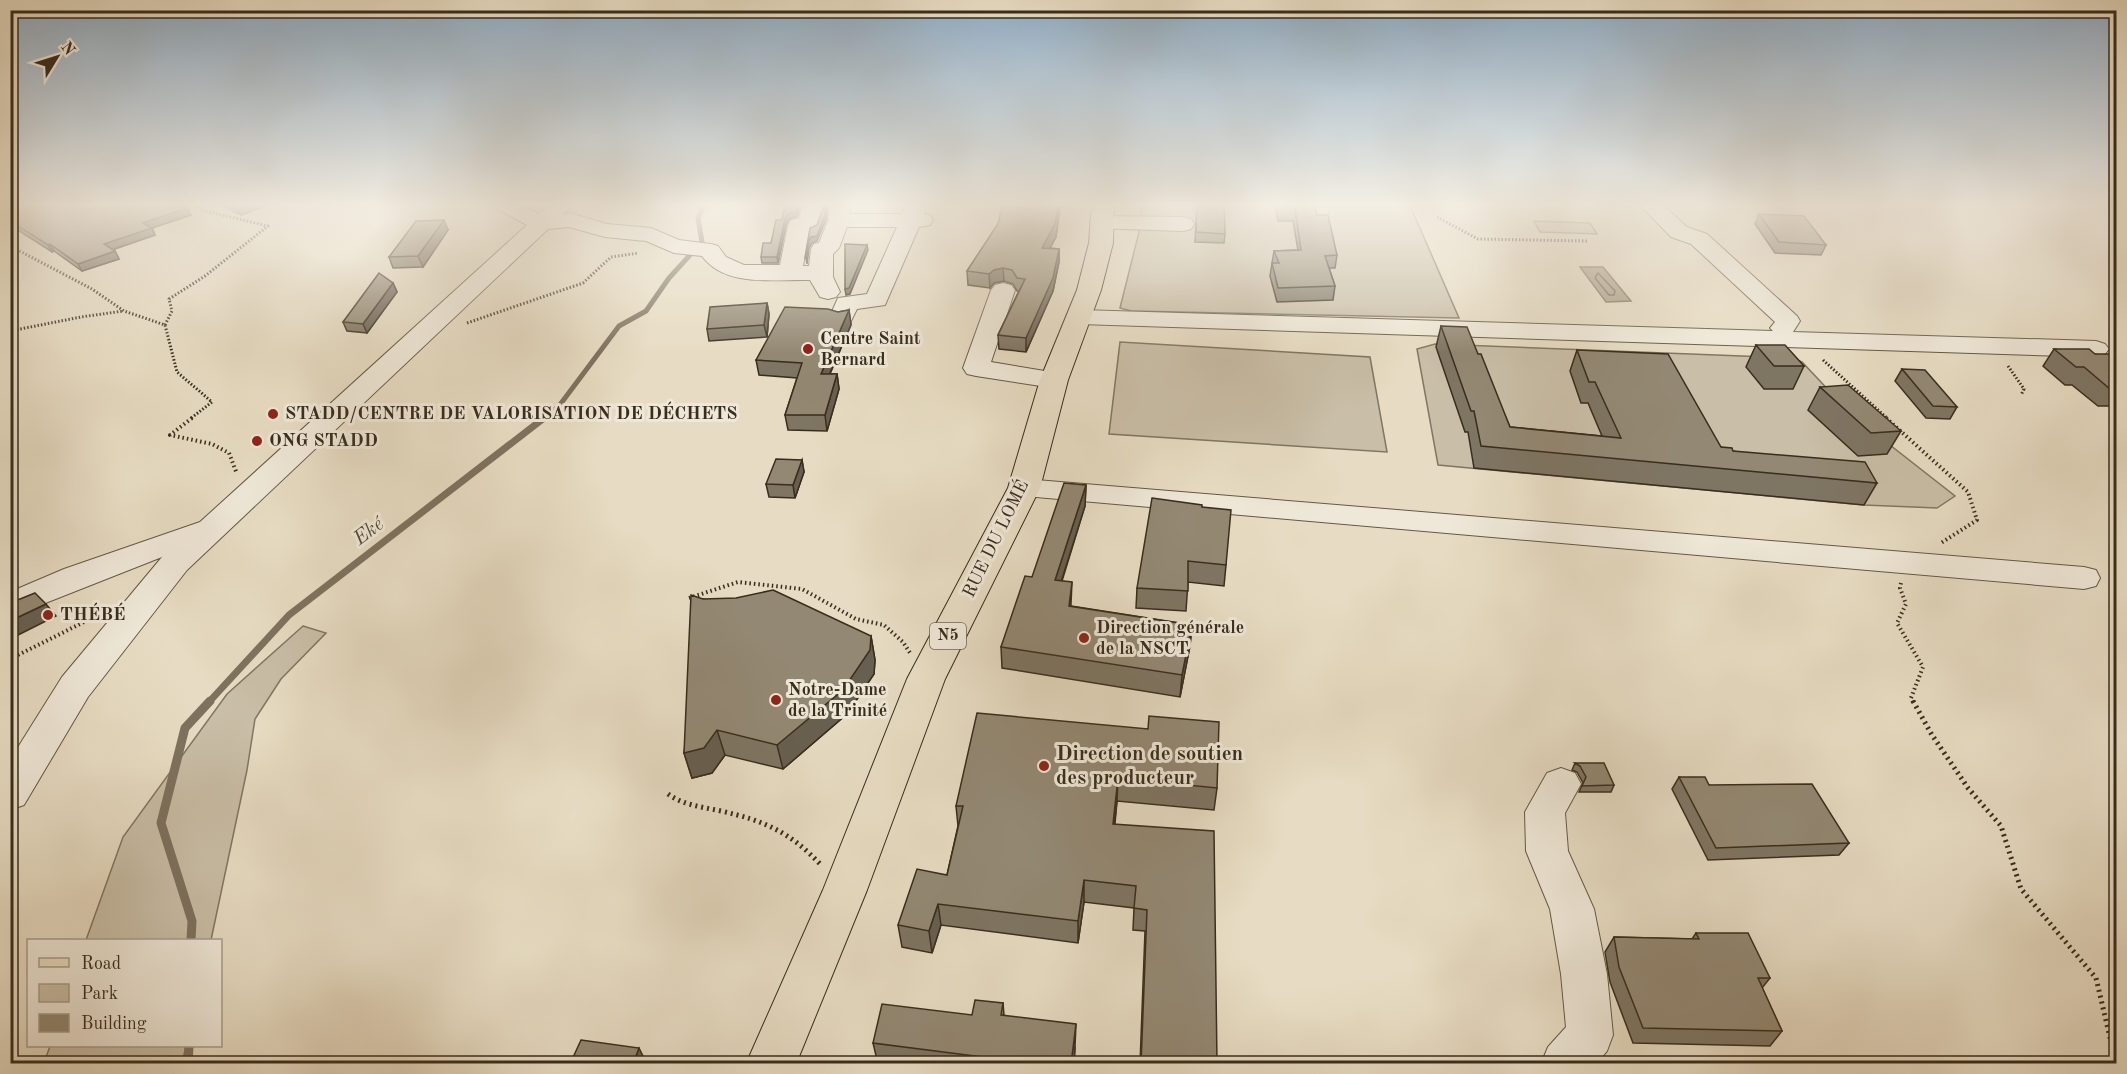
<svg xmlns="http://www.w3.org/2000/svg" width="2127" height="1074" font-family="'Old Standard TT',serif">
  <rect width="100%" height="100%" fill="#e7dcc3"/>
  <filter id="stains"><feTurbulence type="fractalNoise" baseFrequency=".00333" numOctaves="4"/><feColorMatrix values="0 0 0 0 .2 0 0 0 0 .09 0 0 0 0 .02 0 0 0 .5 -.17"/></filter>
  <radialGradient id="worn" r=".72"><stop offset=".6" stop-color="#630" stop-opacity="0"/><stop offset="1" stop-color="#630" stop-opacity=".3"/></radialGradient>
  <path fill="#c9bea7" stroke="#817662" stroke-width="1.5" d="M1142,203H1409L1459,318L1131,311L1120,308L1139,232Z
    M1534,221L1590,223L1597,234L1540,232Z
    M1120,342L1370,357L1387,452L1109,434Z
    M1435,344L1792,358L1802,362L1853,416L1955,496L1937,508L1864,505L1438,465L1417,349Z
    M303,626L326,633L281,679L255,719L247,770L211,940H86L123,837L227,694Z
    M50,1046H186L182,1063H44Z"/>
  <path fill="#aca08b" stroke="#7e725f" stroke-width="1.5" d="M1580,267H1603L1631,301L1606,302Z"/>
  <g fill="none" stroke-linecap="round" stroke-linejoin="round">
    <path stroke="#726654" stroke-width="1.5" d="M1598,273L1615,291L1614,295H1609L1595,278Z"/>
    <path stroke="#7e725f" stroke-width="5" d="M542,419L559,406L619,326L646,311L669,278L702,242L698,218L705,203"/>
    <path stroke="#7e725f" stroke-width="7" d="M209,702L289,615L544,418"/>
    <path stroke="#7e725f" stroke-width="9" d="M191,940L192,921L161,823L185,728L210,701
      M188,1064L189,1046"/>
    <defs>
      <path id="minor" d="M490,203H517L539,214L551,203H574L563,215L570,213L607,224L651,228L679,240L711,244L718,246L726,257L744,265H780L788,225L791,220L799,218L803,203H825L816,230L809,231L803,266H809L811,249L814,244L819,243L828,221L830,203H848L850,214H902L905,203H927L924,214L930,215L933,220L930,225L919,227L885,305L857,309L850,323L841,325L832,323L829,318L838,298L867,294L897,227H847L839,248L833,254V277L840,292L836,297L828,299L820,297L810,280C775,279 725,288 702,256L674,253L646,241L605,237L569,227L548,229L187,570L88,697L24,805L10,810V760L62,677L162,557L10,617V592L64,569L200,522L527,225L494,207Z
        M1638,203H1661L1687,227L1707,234L1797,316L1800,321L1793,332L2096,341L2105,344L2109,349L2105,354L2096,357L1080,324L1071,322L1068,317L1071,312L1080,310L1773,331L1770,328L1775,322L1691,244L1671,237Z
        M1101,216L1183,217L1191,219L1194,224L1191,229L1183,231L1093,228L1090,223L1093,218Z
        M1003,283L1011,285L1015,290L991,362L1063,374L1067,380L1063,386L1054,388L976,376L967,374L963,368L991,290L995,285Z
        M1024,479L2084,567L2096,570L2100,578L2096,586L2084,589L1013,495L1009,488L1013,481Z
        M1561,768L1575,773L1581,784L1565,813L1568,851L1594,909L1607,974L1613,1035L1607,1051L1596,1064H1541L1548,1047L1566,1027L1561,974L1550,909L1526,851L1525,812L1547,773Z"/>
      <path id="major" d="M1092,203H1114L1113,243L1101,290L1068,380L1040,488L945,679L867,890L796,1064H746L823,890L907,679L1008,488L1040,380L1077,290L1089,243Z"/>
    </defs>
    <use href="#minor" stroke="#645946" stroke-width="2"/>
    <use href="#major" stroke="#392d1d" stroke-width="2"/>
    <path stroke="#392d1d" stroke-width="3" stroke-dasharray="1.5 2" stroke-linecap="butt" d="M1437,217L1478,239L1588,241
      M10,246L92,289L124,311L165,325L177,372L212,402L190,419
      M467,323L583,283L611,257L638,253
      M165,325L172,311L169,299L205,276L268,226L201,210L195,203
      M10,331L81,317L123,311
      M1823,360L1888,419
      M2008,366L2024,389L2021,395"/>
    <path stroke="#392d1d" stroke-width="4" stroke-dasharray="1.5 3" stroke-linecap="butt" d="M192,418L170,435L212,444L229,453L237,474
      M1886,418L1968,492L1977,520L1941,543
      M1901,583L1900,588L1906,604L1897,623L1923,667L1911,698L1913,702
      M689,598L738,582L802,589L856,619L884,625L903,642L910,653
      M10,659L98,615"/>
    <path stroke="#392d1d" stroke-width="5" stroke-dasharray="2 4" stroke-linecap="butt" d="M1913,701L1932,735L1968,788L2001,826L2021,889L2096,978L2116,1063
      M668,794C683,805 702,807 721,811C765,821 790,832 821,865"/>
    <use href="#minor" fill="#efe8d8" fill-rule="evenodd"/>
    <use href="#major" fill="#e7dcc3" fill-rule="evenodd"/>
  </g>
  <path fill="#7e7563" stroke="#392d1d" stroke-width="1.5" d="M10,203L89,210L191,215L152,228L155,235L112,250L115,251L119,259L82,271L54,251L52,252L10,225Z
    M217,203H274L241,215Z
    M786,203H801L797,216L789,219L786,225L778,263H762L761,257L771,243L782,220Z
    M1003,203H1070V206L1060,207L1056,237L1050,248L1059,249V262L1053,291L1026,352L999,349L998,335L1019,291H1017L1013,284L1004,281L994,283L990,288L968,285L967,271L998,224Z
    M1197,203L1225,234L1224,243L1195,242Z
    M1275,203H1314L1317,215L1337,255L1335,268H1329L1335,286L1333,300L1277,302L1270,276L1274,251L1298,250L1293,221H1278Z
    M1759,214L1826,245L1821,255L1775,253L1755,224Z
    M448,230L423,267L393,268L389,257Z
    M393,283L397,292L367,333L347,331L343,322Z
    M767,303L769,314L767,337L709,341L707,329Z
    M849,310L851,325L830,374H837L839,389L827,431L788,430L785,415L797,378L759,375L756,360L838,312Z
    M1441,326L1478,354L1510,427L1602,436L1588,403H1581L1570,371L1577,350L1721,447L1733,451L1877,483L1864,505L1474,468L1468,432H1465L1436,347Z
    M1756,345L1804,366L1793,389H1764L1746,367Z
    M2054,349L2116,357V406H2098L2072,385H2065L2043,366Z
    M1902,369L1957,407L1950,419L1926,418L1895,381Z
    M1820,387L1901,431L1887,454L1858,456L1808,410Z
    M802,460L804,472L795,498L769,497L766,484Z
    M1086,485L1085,506L1062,581L1071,606L1192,625L1190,646L1180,697L1002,668L1001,647L1032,577Z
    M1202,507L1226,565L1224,586L1188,582L1186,611L1136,608L1137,588Z
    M703,599L871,636L875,660L874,674L847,714L783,769L725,755L712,773L692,778L684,753Z
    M1148,729L1217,788L1214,810L1117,801L1115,824L1217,1064H1140L1145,931L1133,930L1134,908L1084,902L1078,943L941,925L932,953L902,947L898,925L947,875L958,826L956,806Z
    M1575,763L1614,785L1611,792H1579L1583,783L1577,772L1572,770Z
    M1679,777L1709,785L1849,843L1839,855L1708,860L1672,789Z
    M1696,933L1770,978L1762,988L1782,1031L1770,1046L1633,1043L1610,982L1605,952L1614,937L1692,939Z
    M1003,1003L1004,1015L1075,1047L1074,1064H878L873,1043L972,1015Z"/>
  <path fill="#675f50" stroke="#392d1d" stroke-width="1.5" d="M256,203H274L241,215L238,209Z
    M799,203H801L797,216L789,219L786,225L778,263L777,257L785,219L788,214Z
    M826,203H828L826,220L817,241L812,243L809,248L807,264L806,258L808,242L811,237L817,236Z
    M1059,203H1060V207L1056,237L1043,261L1042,248Z
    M187,208L191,215L152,228L155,235L108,251L104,244L143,223Z
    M444,220L448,230L423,267L418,256Z
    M50,244L54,251L52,252L48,245Z
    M867,245L868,250L850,294L846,295L845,289Z
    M1059,249V262L1053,291L1026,352V338Z
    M115,251L119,259L82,271L78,264Z
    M1003,268L1004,281L994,283L990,288L989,274L994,270Z
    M393,283L397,292L367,333L363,324Z
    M767,303L769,314L767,337L764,325Z
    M849,310L851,325L823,389L821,374Z
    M837,374L839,389L827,431L825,415Z
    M802,460L804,472L795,498L793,485Z
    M1086,485L1085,506L1055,601V580Z
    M1072,582L1071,604L1069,627V606Z
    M46,604L56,616L14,637L10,633V621Z
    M1192,625L1190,646L1180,697L1182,675Z
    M871,636L875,660L874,674L847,714L783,769L777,745Z
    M717,730L725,755L712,773L692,778L684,753Z
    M1118,778L1117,801L1112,846L1113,824Z
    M1084,880V902L1078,943V921Z
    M938,904L941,925L932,953L929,931Z
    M1076,1024L1075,1047L1074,1064H1071Z
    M639,1048L646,1062V1064H633Z"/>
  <path fill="#938873" stroke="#392d1d" stroke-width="1.5" d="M10,203H77L89,210L110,203H178L187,208L143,223L152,228L104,244L115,251L78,264L50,244L48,245L10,221Z
    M225,203H256L238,209Z
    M786,203H799L796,211L788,214L785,219L777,257H761L763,243H771L776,220H782Z
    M825,203H826L825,215L817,236L811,237L808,242L806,258H805L810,228L817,225Z
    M1003,203H1059L1055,224L1042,248L1059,249L1053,278L1026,338L998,335L1025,279L1017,278L1012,270L1003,268L994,270L989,274L967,271L998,224Z
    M1197,203H1224L1225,234L1196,232Z
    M1279,203H1314L1317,215H1328L1337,255L1325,256L1335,286L1278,288L1272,263H1279L1274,251L1301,250L1295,208H1280Z
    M1759,214L1804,216L1826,245L1779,242Z
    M444,220L418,256L389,257L416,221Z
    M845,244L867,245L849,288L845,289Z
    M379,273L393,283L363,324L343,322Z
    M767,303L764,325L707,329L710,307Z
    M785,307L828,309L838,312L849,310L821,374H837L825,415H785L802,363L756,360Z
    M1441,326L1467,327L1478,354H1481L1510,427L1621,438L1595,382H1589L1577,350L1668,354L1721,447L1732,448L1733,451L1865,462L1877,483L1481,446L1474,411H1471Z
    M1756,345H1785L1804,366H1774Z
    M2054,349H2089L2095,354H2113L2116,357V389H2110L2084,367H2076Z
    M1902,369L1925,370L1957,407L1933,406Z
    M1848,385L1901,431L1871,433L1820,387Z
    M776,459L802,460L793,485L766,484Z
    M1064,483L1086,485L1055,580L1072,582L1069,606L1192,625L1182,675L1001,647L1025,576L1032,577Z
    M1152,498L1202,505V507L1231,510L1226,565L1188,561V591L1137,588Z
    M773,590L871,636L870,650L843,690L777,745L717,730L704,748L684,753L691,595L703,599L736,598Z
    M35,593L46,604L10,621V603Z
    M977,713L1148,729L1149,716L1219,722L1217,788L1118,778L1113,824L1214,831L1217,1064H1141L1147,910L1134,908L1136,886L1084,880L1078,921L938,904L929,931L898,925L917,869L947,875L963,806H956Z
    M1575,763H1604L1614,785L1582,786L1586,777L1580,766Z
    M1679,777H1705L1709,785L1812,784L1849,843L1716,848Z
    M1696,933H1748L1770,978H1758L1782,1031L1643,1028L1619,967L1614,937L1699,939Z
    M975,1000L1003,1003L1001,1015L1076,1024L1071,1064H1038L873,1043L882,1004L972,1015Z
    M581,1040L639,1048L633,1064H570Z"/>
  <linearGradient id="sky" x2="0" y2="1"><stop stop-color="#90acc3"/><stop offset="0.58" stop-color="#f4efe4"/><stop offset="1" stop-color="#f4efe4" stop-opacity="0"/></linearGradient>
  <rect width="2127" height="353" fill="url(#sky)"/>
  <g fill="#8f2418" stroke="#efe8d8" stroke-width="2">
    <circle cx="808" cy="349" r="6"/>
    <circle cx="273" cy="414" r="6"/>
    <circle cx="257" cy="441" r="6"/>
    <circle cx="48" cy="615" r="6"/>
    <circle cx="1084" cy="638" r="6"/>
    <circle cx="776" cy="700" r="6"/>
    <circle cx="1044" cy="766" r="6"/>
  </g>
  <g text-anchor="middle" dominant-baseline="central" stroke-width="6" stroke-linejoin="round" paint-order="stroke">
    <rect fill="#efe8d8" stroke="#706555" stroke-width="1.5" x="930" y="623" width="36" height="26" rx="4.5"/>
    <g font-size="16" font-weight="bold" fill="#392d1d">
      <text x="948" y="636">N5</text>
    </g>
    <g font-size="18" font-weight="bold" fill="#392d1d" stroke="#efe8d8" text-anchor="start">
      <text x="820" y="339">Centre Saint<tspan x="820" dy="21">Bernard</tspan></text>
      <text x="285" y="414">STADD/CENTRE DE VALORISATION DE DÉCHETS</text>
      <text x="269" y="441">ONG STADD</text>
      <text x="60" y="615">THÉBÉ</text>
      <text x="1096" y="628">Direction générale<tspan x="1096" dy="21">de la NSCT</tspan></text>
      <text x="788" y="690">Notre-Dame<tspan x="788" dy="21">de la Trinité</tspan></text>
    </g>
    <g font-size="18" fill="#392d1d" stroke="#efe8d8">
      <text transform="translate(996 539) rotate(-64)">RUE DU LOMÉ</text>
    </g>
    <g font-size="20" font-style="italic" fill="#564a38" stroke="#efe8d8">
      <text transform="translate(369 532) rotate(-38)">Eké</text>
    </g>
    <g font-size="21" font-weight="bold" fill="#392d1d" stroke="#efe8d8" text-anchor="start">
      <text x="1056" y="754">Direction de soutien<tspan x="1056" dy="24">des producteur</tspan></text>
    </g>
  </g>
  <rect width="2127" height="1074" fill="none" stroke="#e7dcc3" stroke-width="36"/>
  <rect x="12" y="12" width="2103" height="1050" fill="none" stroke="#392d1d" stroke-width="3"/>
  <rect x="18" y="18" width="2091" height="1038" fill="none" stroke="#392d1d" stroke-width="1.5"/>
  <rect x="27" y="939" width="195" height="108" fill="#efe8d8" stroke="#a69d8d" stroke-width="1.5"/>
  <rect x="39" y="958" width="30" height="9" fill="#e7dcc3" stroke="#a69d8d" stroke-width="1.5"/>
  <text x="81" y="969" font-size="18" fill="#392d1d">Road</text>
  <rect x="39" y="984" width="30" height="18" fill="#c9bea7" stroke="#a69d8d" stroke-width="1.5"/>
  <text x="81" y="999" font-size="18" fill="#392d1d">Park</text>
  <rect x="39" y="1014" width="30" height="18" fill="#938873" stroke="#a69d8d" stroke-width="1.5"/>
  <text x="81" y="1029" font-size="18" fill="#392d1d">Building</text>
  <g transform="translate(57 57) rotate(52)" stroke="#efe8d8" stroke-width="4.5" paint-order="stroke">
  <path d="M0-4.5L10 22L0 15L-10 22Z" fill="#392d1d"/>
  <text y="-9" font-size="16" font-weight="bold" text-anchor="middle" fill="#392d1d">N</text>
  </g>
  <rect width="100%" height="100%" filter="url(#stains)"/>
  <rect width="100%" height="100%" fill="url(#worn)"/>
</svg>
